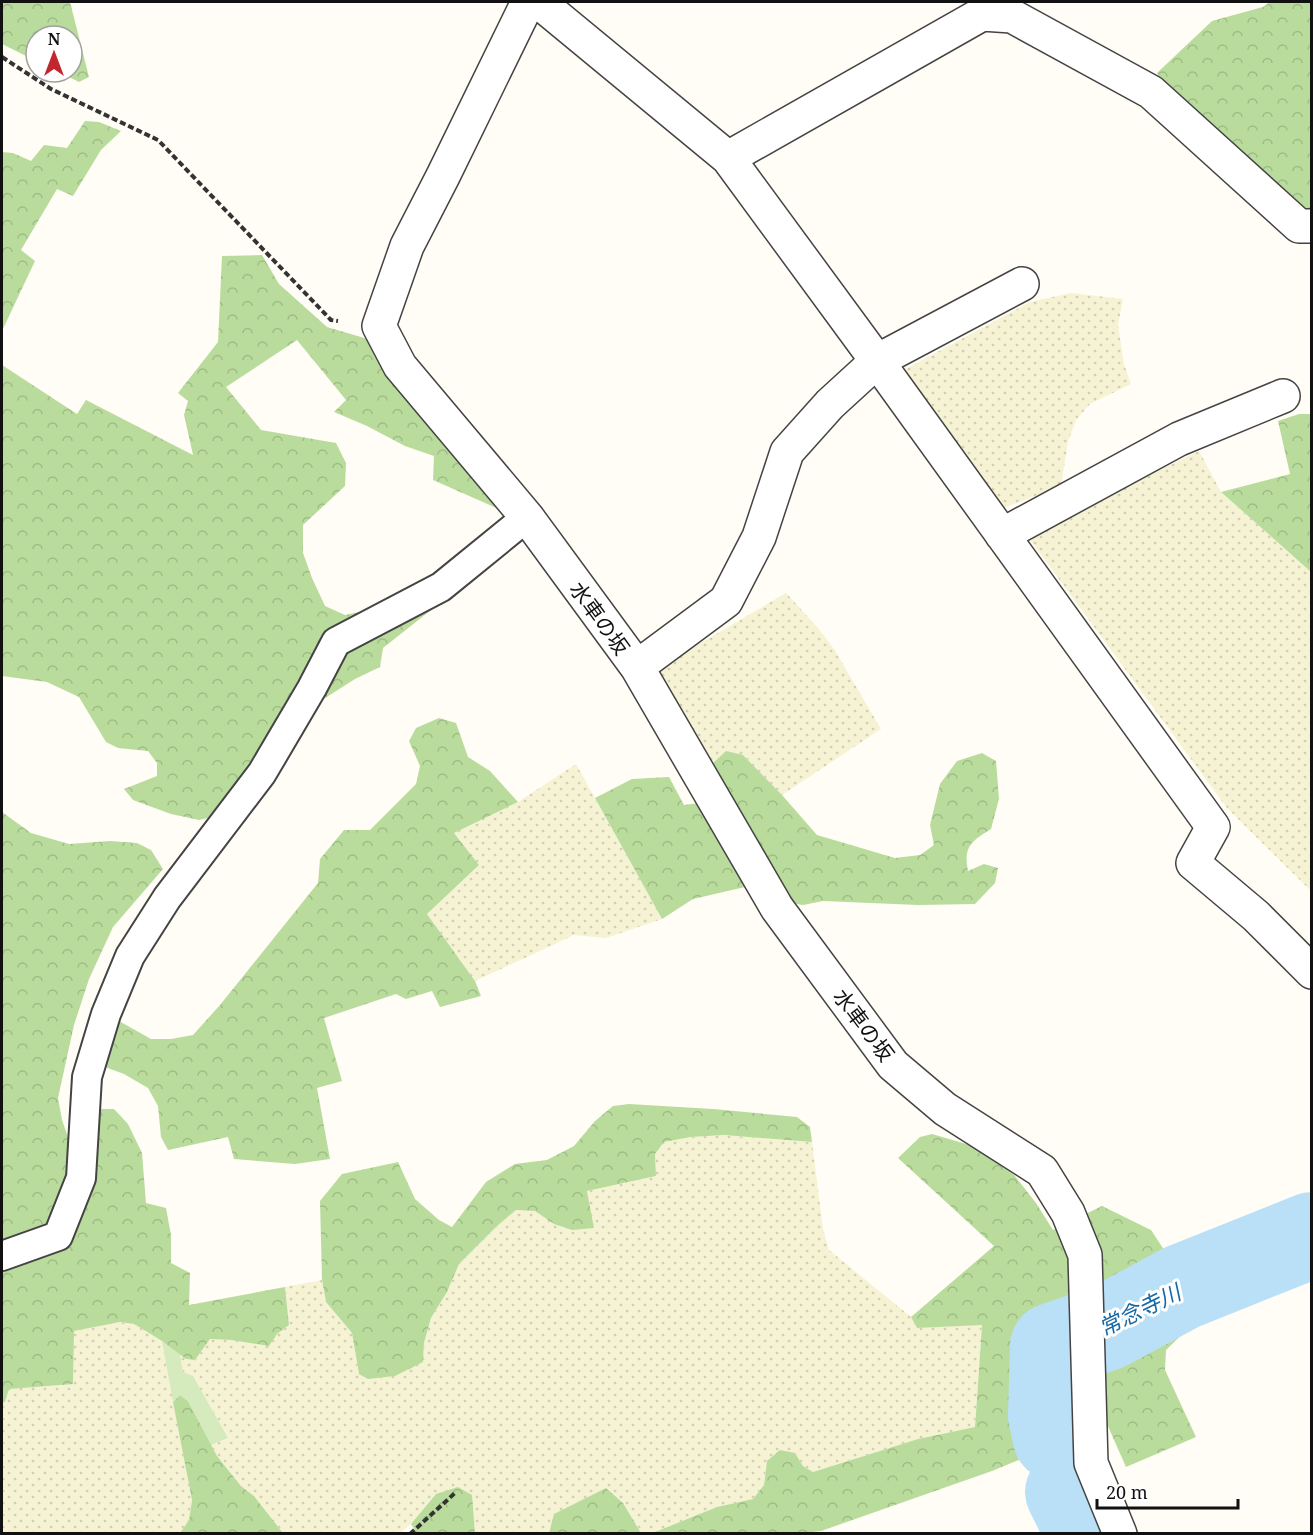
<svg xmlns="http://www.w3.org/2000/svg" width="1313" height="1535" font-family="'Noto Serif','Noto Sans JP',serif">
  <defs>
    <pattern id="farmland-dots" width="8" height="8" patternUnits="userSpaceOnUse" patternTransform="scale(1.5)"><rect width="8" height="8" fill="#f6f3d4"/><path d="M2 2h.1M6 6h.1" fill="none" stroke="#d2cfb5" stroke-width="1.8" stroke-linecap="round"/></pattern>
    <pattern id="forest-crowns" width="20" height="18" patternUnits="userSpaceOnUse" patternTransform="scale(1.5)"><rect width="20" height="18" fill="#b9dc9c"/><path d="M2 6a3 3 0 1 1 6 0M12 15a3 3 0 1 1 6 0" fill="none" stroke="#9ebc85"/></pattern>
  </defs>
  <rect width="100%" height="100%" fill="#fffdf5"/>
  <path fill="url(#farmland-dots)" d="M1071,293L1123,299L1118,325L1124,364L1131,384L1090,404L1076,420L1068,442L1061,486L1004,508L902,371L1030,302Z
    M1199,451L1221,492L1311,572V891L1227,808L1031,541L1037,529Z
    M786,593L818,628L834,649L881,729L782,795L743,755L710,766L658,668Z
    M576,764L662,919L606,938L574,935L475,981L427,914L479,865L454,833L518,802Z
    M724,1135L812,1142L823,1229L829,1250L911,1317L917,1328L982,1324L975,1427L918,1439L813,1472L803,1466L795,1453L767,1461L764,1485L753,1499L717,1507L650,1534L641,1533L623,1503L555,1514L549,1533H475L473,1517L436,1494L411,1524L400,1533H283L254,1496L241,1486L217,1456L211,1445L228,1438L183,1372L180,1354L186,1359L195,1360L210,1339L232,1340L277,1334L289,1325L285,1287L322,1280L326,1302L352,1333L359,1374L423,1362L424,1343L431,1318L447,1292L459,1264L496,1227L516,1210L535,1211L554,1224L593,1228L587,1191L656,1176L655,1154L664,1142L691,1137Z
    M120,1322L134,1324L162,1341L192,1500L189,1520L180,1533H2V1403L5,1402L8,1389L73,1331Z"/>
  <path fill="#d5ebbd" d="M162,1341L180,1354L183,1372L193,1376L228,1438L211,1445L188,1401L180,1395L173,1402Z"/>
  <path fill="url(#forest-crowns)" d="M2,2H70L89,77L79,82L59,72H72V36H36V61L2,44Z
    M1270,2H1311V208L1301,213L1183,109L1157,73L1212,21L1263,7Z
    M85,121L99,122L121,131L101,150L73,196L57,189L21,250L35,261L2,331V152L13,153L31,161L44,145L67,148Z
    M262,255L279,284L327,327L371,340L501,510L433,480L434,456L405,446L367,426L334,412L346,400L297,340L226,387L261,430L336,443L346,463L345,486L303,525V553L312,578L325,606L345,615L406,602L431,610L383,648L380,667L355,679L322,700L217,816L199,820L171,814L133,800L124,789L157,776V763L148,751L118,748L106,742L79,697L47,682L2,676V365L77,414L86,400L193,455L184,415L188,401L178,393L218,342L222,256Z
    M1299,414H1311V572L1221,492L1290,474L1278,421Z
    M439,718L456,723L468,757L490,771L518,802L454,833L479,865L427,914L475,981L481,996L440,1007L432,991L406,999L396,994L324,1018L342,1081L317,1088L330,1159L295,1164L234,1159L228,1137L168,1150L161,1137L158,1106L148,1088L124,1074L105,1067L119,1021L151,1039H171L193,1035L220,1005L318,883L320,859L344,830H370L416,784L420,766L409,741L416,728Z
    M726,751L743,755L782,795L817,835L895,858L920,855L934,845L930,825L940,784L957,761L982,753L996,761L999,799L991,829C972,841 963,846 968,871L984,864L998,868L995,883L975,904L918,905L823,901L803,905L758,898L745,887L693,899L662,919L595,798L632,779L669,777L684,805L699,803L710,766Z
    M2,812L31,833L69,844L110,841L137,843L151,850L163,869L113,927L89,979L74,1025L58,1098L62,1120L68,1137L75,1142L98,1109H114L128,1124L142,1153L146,1203L166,1208L171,1235V1263L190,1273L189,1305L285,1287L289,1325L277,1334L269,1346L232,1340L210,1339L195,1360L186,1359L162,1341L134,1324L120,1322L74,1331L73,1384L9,1389L5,1402L2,1403Z
    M629,1104L713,1109L797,1117L810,1127L812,1142L724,1135L691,1137L664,1142L655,1154L656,1176L587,1191L594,1228L572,1230L554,1224L535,1211L516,1210L496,1227L459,1264L447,1292L431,1318L424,1343L423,1362L395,1376L368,1379L359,1374L352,1333L326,1302L322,1280L320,1201L342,1174L398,1162L415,1199L439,1220L452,1227L486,1182L515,1164L547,1160L574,1146L595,1121L613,1106Z
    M932,1134L973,1146L1014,1175L1036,1203L1053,1230L1102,1206L1151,1230L1205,1312L1166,1350L1165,1370L1196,1437L1126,1467L1107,1424L992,1471L821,1531L795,1534H650L717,1507L753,1499L764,1485L767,1461L780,1450L795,1453L803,1466L813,1472L918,1439L975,1427L982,1325L917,1328L911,1317L994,1246L898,1158L920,1137Z
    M180,1395L188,1401L217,1456L241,1486L254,1496L283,1533H180L189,1520L192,1500L173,1402Z
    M458,1487L472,1495L475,1533H417L411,1524L436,1494Z
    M606,1488L623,1503L641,1533H549L554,1514Z"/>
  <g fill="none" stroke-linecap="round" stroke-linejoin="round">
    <path stroke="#b9e0f7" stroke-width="86" d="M1056,1438L1051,1416L1053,1346L1108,1327L1182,1287L1312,1235
      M1068,1492L1089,1534"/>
    <defs>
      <path id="lane" d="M2,1256L58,1236L81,1178L87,1077L106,1014L130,956L167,898L262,773L312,688L336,642L441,587L527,517"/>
      <path id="street" d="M528,2L443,176L407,246L379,326L400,366L527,517L637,667L777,908L893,1065L945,1109L1042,1171L1068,1213L1085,1255L1091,1463L1120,1534
        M539,2L728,158L877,361L1213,827L1193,863L1256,916L1312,972
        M728,158L982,14L1012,16L1151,92L1299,226H1312
        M1002,535L1179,439L1283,396
        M637,667L726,601L759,537L787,452L830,404L877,361L1022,284"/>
    </defs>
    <use href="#lane" stroke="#444" stroke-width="32"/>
    <use href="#street" stroke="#444" stroke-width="36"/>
    <path stroke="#333" stroke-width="4" stroke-dasharray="6 3" stroke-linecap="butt" d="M2,57L51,89L158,140L331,320L338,321
      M410,1534L455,1493"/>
    <use href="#lane" stroke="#fff" stroke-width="28"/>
    <use href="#street" stroke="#fff" stroke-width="33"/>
  </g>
  <g text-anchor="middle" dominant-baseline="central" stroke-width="6" stroke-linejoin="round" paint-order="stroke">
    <g font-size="21" fill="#111" stroke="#fff">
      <text transform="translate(600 618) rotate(54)">水車の坂</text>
      <text transform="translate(864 1025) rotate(53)">水車の坂</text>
    </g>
    <g font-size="22" font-style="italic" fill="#1768a6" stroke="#fff">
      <text transform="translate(1139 1309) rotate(-26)">常念寺川</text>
    </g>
  </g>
  <rect width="1313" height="1535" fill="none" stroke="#111111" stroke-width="6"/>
  <g transform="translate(54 54)"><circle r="28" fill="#ffffff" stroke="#a0a0a0" stroke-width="1.5"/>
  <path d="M0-4.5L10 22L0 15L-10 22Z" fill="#c4262e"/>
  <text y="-9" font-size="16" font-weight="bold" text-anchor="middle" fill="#111111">N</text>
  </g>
  <path d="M1097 1499v9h141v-9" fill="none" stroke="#111111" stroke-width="3"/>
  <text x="1106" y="1499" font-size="18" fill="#111111" stroke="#ffffff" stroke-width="4.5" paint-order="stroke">20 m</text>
</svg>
